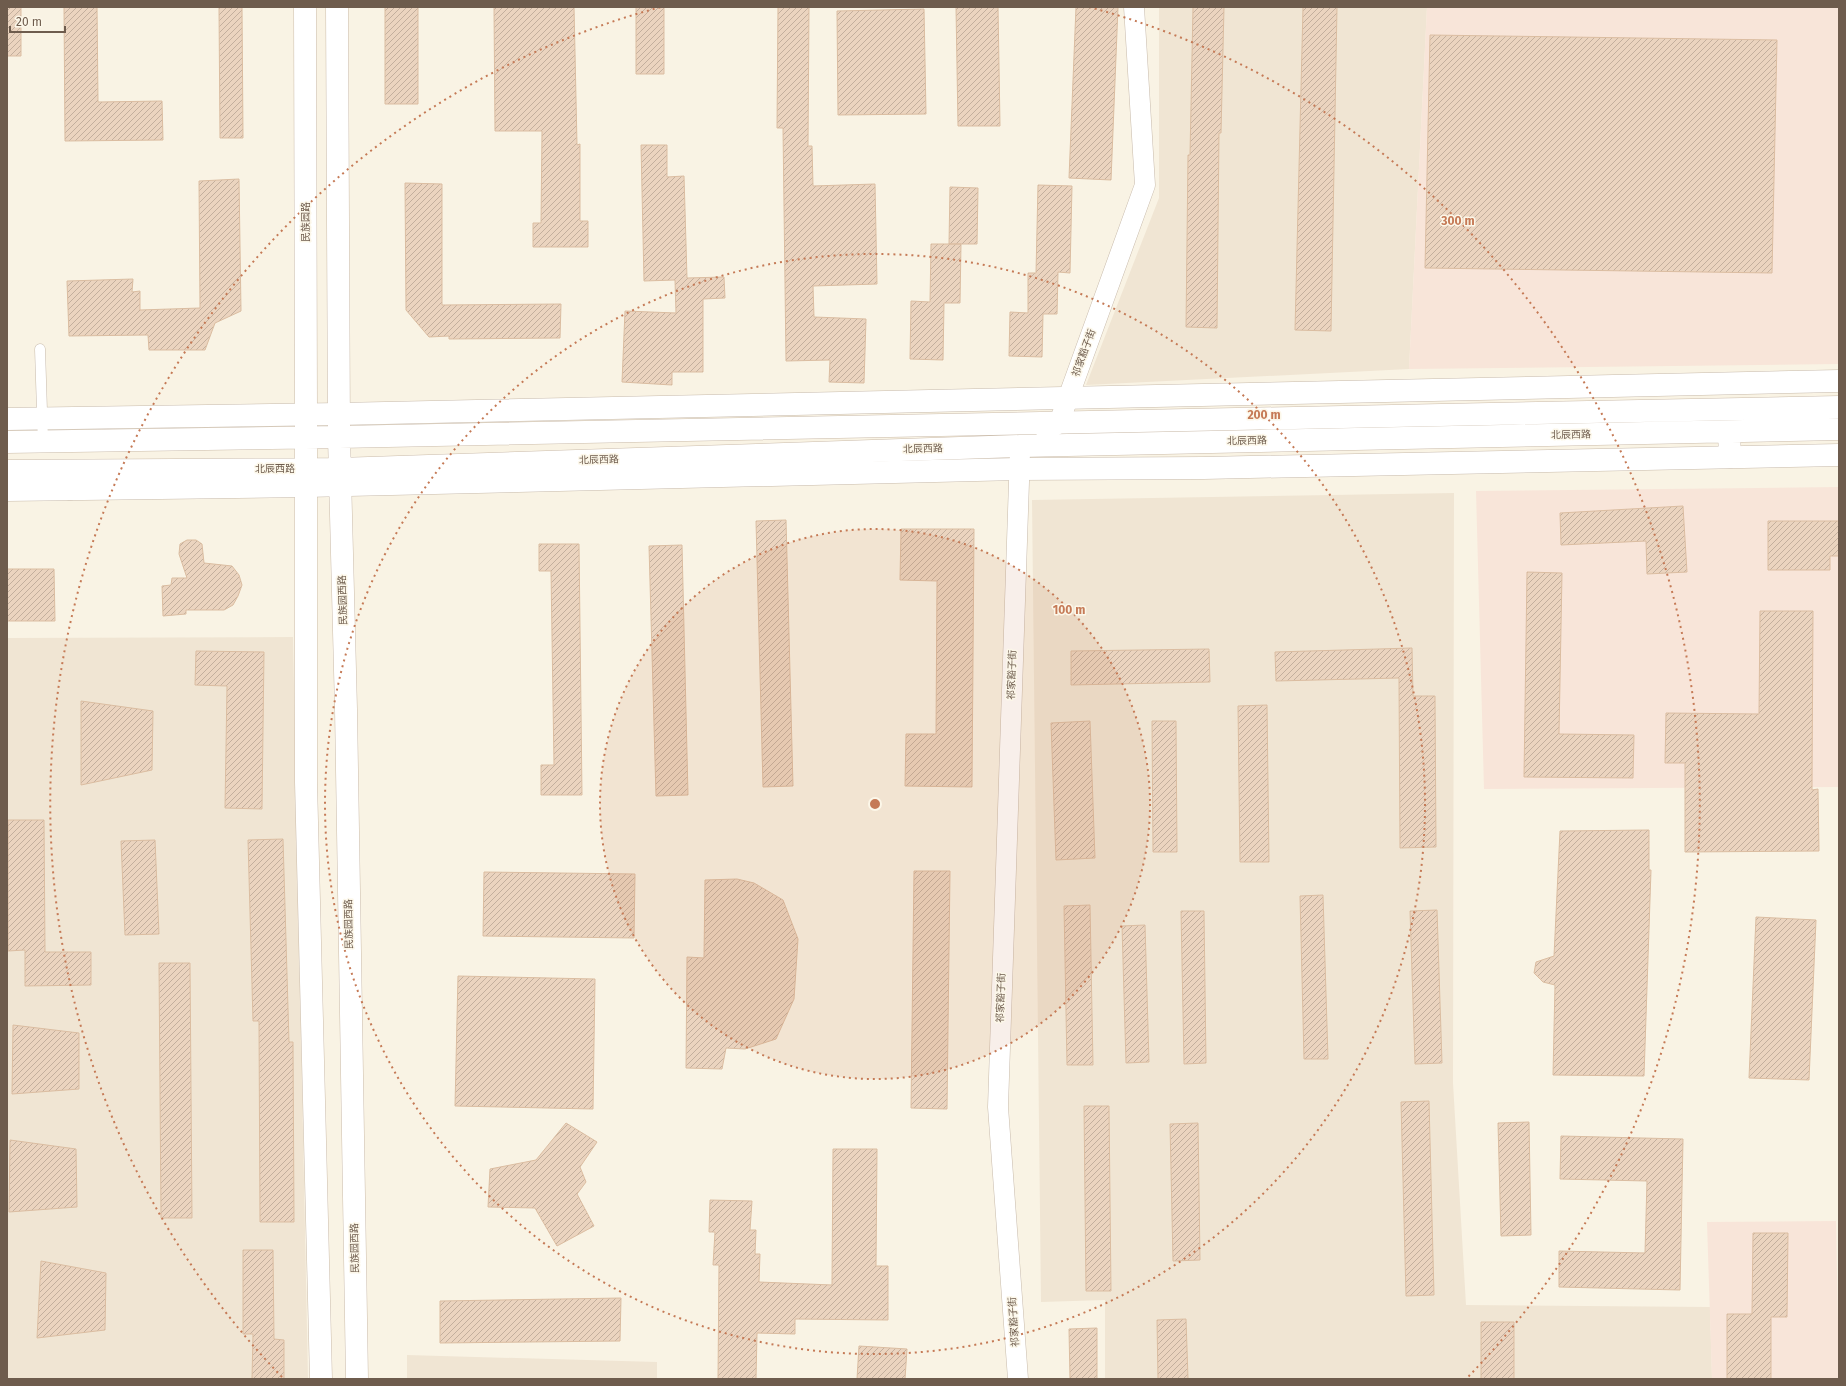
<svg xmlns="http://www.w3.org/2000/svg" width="1846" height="1386" font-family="'Fira Sans','Noto Sans SC',sans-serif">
  <defs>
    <pattern id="building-hatch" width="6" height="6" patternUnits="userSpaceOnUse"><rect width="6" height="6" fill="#ebd4bf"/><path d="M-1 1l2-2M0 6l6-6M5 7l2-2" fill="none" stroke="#c3af9d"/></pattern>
  </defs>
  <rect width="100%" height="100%" fill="#f9f3e4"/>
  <path fill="#f0e5d3" d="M1159,7H1427L1409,369L1086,385L1159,198Z
    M1454,493L1453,1083L1466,1305L1710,1307L1712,1379H1105V1300L1041,1302L1032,500Z
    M293,637L308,1379H7V638Z
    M407,1355L657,1362V1379H407Z"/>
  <path fill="#f8e5d9" d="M1427,7H1839V364L1409,369Z
    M1839,487V787L1484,789L1476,491Z
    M1836,1221L1839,1379H1712L1707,1222Z"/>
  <path fill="url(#building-hatch)" stroke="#dbbda1" d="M7,7H21V56H7Z
    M64,7H97L98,102L162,101L163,140L65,141Z
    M219,7H242L243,138H220Z
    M385,7H418V104H385Z
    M494,7H574L577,145L580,144V221H588V247H533V223H541L542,131H495Z
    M636,7H664V74H636Z
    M778,7H809L808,146H812L813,186L875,184L877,284L813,286L814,317L866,319L864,383L829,382L830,360L786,361L783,128H777Z
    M956,7H998L1000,126H958Z
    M1076,7H1118L1111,180L1069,178Z
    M1193,7H1224L1221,133H1219L1217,328L1186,327L1188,155H1190Z
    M1303,7H1337L1331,331L1295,330Z
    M924,9L926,114L838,115L837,11Z
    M1430,35L1777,40L1772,273L1425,268Z
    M641,145H667V177L684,176L687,278L724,277L725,298L703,299V372H672V385L622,382L625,311L676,313L675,280L644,281Z
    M239,179L241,311L215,323L205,350H149L148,335L69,336L67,281L133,279L132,292L140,291V310L200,308L199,181Z
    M405,183L442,184V305L561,304L560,338L449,339V336L429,337L406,310Z
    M1038,185L1072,186L1070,273L1058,272L1057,314H1043L1042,357L1009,356L1010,312L1028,313V273H1036Z
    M950,187L978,188L977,244H949Z
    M931,244H961L960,303H944L943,360L910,359L911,301L930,302Z
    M1683,506L1687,572L1647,574L1646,541L1561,545L1560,513Z
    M786,520L793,786L763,787L756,521Z
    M1768,521H1839V556H1830V570H1768Z
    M901,529H974L972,787L905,786L906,734H936L937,581L900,580Z
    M187,540H196L202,544L204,563L232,566L239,575L242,585L238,596L233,605L224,610H186V614L163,616L162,586L171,585L172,578H187L179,554L180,544Z
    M539,544H579L582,795H541V765H554L551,571H539Z
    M682,545L688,795L656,796L649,546Z
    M7,569H54L55,621H7Z
    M1527,572L1562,573L1559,734L1634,735L1633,778L1524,777Z
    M1760,611H1813L1812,790L1818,789L1819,851L1685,852V763H1665L1666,713L1759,714Z
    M1412,648L1413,696H1435L1436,847L1400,848L1399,678L1276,681L1275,652Z
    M1209,649L1210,682L1071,685V651Z
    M196,651L264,652L262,809L225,808L227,686L195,685Z
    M81,701L153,711L152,770L81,785Z
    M1267,705L1269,862H1240L1238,706Z
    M1090,721L1095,858L1056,860L1051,723Z
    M1152,721H1176L1177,852H1153Z
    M8,820H44L45,952H91V985L25,986V950L8,951Z
    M1649,830V870H1651L1644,1076L1553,1075L1555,985L1543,982L1534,973L1536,962L1554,956L1560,831Z
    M283,839L289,1042H293L294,1222H260L259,1021H253L248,840Z
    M155,840L159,934L125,935L121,841Z
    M914,871H950L947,1109L911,1108Z
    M484,872L635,874L634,938L483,936Z
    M737,879L754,883L783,900L798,939L794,999L776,1039L745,1049L726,1048L722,1069L686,1068L687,957L704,958L705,880Z
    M1323,895L1328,1059H1304L1300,896Z
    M1090,905L1093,1065H1067L1064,906Z
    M1437,910L1442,1063L1415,1064L1410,911Z
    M1181,911H1204L1206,1063L1184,1064Z
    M1756,917L1816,920L1809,1080L1749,1078Z
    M1145,925L1149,1062L1126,1063L1122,926Z
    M159,963H190L192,1218H161Z
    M458,976L595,979L593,1109L455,1106Z
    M13,1025L79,1033V1089L12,1094Z
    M1429,1101L1434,1295L1406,1296L1401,1102Z
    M1084,1106H1109L1111,1291H1086Z
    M1529,1122L1531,1235L1501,1236L1498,1123Z
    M566,1123L597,1142L580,1167L586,1182L577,1194L594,1226L557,1246L535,1208L488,1207L490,1169L536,1160Z
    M1198,1123L1200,1260L1173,1261L1170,1124Z
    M1561,1136L1683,1139L1680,1290L1559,1287V1251L1645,1253L1647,1181L1560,1179Z
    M10,1140L76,1149L77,1207L9,1212Z
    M833,1149H877L876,1266H888V1320L795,1319V1334L757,1333L756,1379H718L719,1265H713L715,1232H709L710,1200L752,1201L750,1230H756L755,1254H760L759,1282L832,1285Z
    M1753,1233H1788L1787,1317H1771V1379H1727V1314H1752Z
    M243,1250H273L274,1339L284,1340V1379H252L253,1334H243Z
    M41,1261L106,1273L105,1330L37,1338Z
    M621,1298L620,1341L440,1343V1301Z
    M1186,1319L1188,1379H1158L1157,1320Z
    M1481,1322H1514V1379H1481Z
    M1097,1328V1379H1070L1069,1329Z
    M859,1346L907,1349L905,1379H857Z"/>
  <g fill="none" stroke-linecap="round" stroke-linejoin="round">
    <defs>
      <path id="service" d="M40,349L43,442"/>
      <path id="minor" d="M1046,431L1059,423L1145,185L1134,7
        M1018,1379L998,1107L1020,452"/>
      <path id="tertiary" d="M7,419L339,414L1839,381
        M7,490L306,486L1019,469L1204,468L1839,455"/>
      <path id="secondary" d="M305,7L306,415V782L321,1379
        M337,7L339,437L346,709L357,1379
        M1729,432L1730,457
        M7,442L339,437L1839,407
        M7,471L339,469L1020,446L1839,429
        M33,477L70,489"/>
    </defs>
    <use href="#service" stroke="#c8bbac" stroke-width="11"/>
    <use href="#minor" stroke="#c8bbac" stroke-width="21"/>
    <use href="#tertiary" stroke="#c8bbac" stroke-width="23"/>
    <use href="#secondary" stroke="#cbbcab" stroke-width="23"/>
    <use href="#service" stroke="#fff" stroke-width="10"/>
    <use href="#minor" stroke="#fff" stroke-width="20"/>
    <use href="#tertiary" stroke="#fff" stroke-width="22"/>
    <use href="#secondary" stroke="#fff" stroke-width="22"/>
  </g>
  <circle cx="875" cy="804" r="275" fill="#c57a56" fill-opacity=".12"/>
  <g fill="none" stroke="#c57a56" stroke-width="2" stroke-dasharray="2 4">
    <circle cx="875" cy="804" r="275"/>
    <circle cx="875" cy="804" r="550"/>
    <path d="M282 1377A825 825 0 0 1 661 7M1089 7A825 825 0 0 1 1468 1377"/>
  </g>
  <g text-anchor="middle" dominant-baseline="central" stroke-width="3" stroke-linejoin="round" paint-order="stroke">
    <g font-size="10" fill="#6e5c4d" stroke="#fcf7e9">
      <text transform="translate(306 222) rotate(-90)">民族园路</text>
      <text transform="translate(1084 353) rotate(-70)">祁家豁子街</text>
      <text transform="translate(1571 435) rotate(-1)">北辰西路</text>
      <text transform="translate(1247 441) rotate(-1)">北辰西路</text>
      <text transform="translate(923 449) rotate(-2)">北辰西路</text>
      <text transform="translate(599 460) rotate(-2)">北辰西路</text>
      <text x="275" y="469">北辰西路</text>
      <text transform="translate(343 600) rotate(-92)">民族园西路</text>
      <text transform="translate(1012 675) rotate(-88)">祁家豁子街</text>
      <text transform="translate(349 924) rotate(-91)">民族园西路</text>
      <text transform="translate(1001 998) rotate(-88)">祁家豁子街</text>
      <text transform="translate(355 1248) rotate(-91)">民族园西路</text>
      <text transform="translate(1014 1322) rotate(-94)">祁家豁子街</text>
    </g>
  </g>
  <circle cx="875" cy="804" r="6" fill="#c57a56" stroke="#fcf7e9" stroke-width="2"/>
  <g font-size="12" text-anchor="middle" font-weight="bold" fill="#c57a56" stroke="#fcf7e9" stroke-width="3" stroke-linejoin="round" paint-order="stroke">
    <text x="1458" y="225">300 m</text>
    <text x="1264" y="419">200 m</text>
    <text x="1069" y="614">100 m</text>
  </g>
  <rect width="1846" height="1386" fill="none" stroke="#6e5c4d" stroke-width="16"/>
  <path d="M10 26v6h55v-6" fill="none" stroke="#6e5c4d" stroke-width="2"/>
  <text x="16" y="26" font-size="12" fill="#6e5c4d" stroke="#fcf7e9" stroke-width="3" paint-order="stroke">20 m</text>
</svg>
